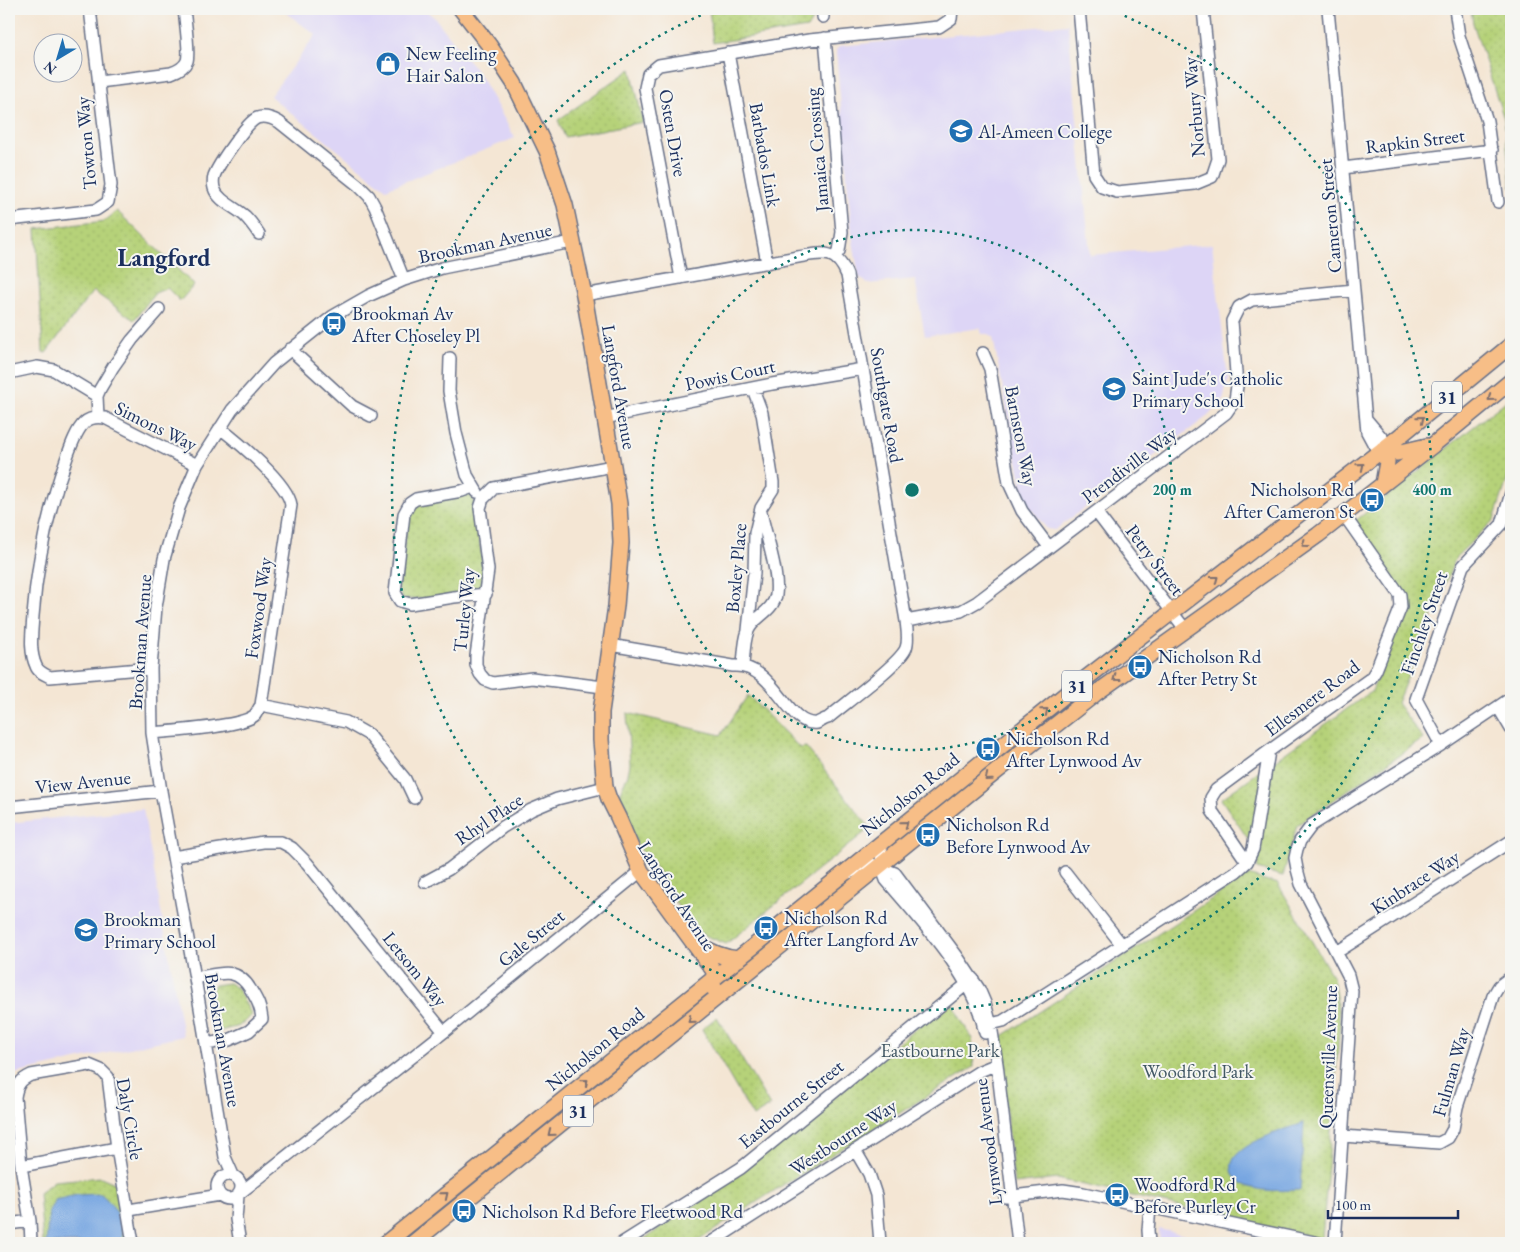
<svg xmlns="http://www.w3.org/2000/svg" width="1520" height="1252" font-family="'EB Garamond',serif">
  <defs>
    <pattern id="green-dots" width="8" height="8" patternUnits="userSpaceOnUse" patternTransform="scale(1.25)"><rect width="8" height="8" fill="#b6d279"/><path d="M2 2h.1M6 6h.1" fill="none" stroke="#9cb56b" stroke-width="1.8" stroke-linecap="round"/></pattern>
  </defs>
  <rect width="100%" height="100%" fill="#f6f6f2"/>
  <filter id="ink" filterUnits="userSpaceOnUse"><feTurbulence type="fractalNoise" baseFrequency=".02" numOctaves="2"/><feDisplacementMap in="SourceGraphic" scale="10" xChannelSelector="R" yChannelSelector="G"/><feConvolveMatrix kernelMatrix="1 2 1 2 8 2 1 2 1" color-interpolation-filters="sRGB"/></filter>
  <filter id="wash" filterUnits="userSpaceOnUse"><feTurbulence type="fractalNoise" baseFrequency=".0096" numOctaves="4" result="noise"/><feDisplacementMap in="SourceGraphic" scale="20" xChannelSelector="R" yChannelSelector="G"/><feGaussianBlur stdDeviation="1.12" result="paint"/><feColorMatrix in="noise" values="0 0 0 0 0 0 0 0 0 0 0 0 0 0 0 0 0 1.4 0 .05"/><feComposite in="paint" operator="in"/></filter>
  <g filter="url(#wash)">
    <rect width="100%" height="100%" fill="#f4e6d4"/>
    <path fill="#ddd5f6" d="M281,9H424L435,18L479,74L515,138L386,189L270,96L316,35Z
      M1068,24L1090,255L1212,244L1228,379L1223,400L1208,416L1055,530L1047,529L1025,501L993,338L988,334H982L980,328L925,336L915,279L868,284L859,277L852,235L836,50L840,46Z
      M143,809L183,1036L9,1075V823Z
      M1159,1229L1219,1243H1160Z"/>
    <path fill="url(#green-dots)" stroke="#68806c" d="M709,9H813V20L807,28L713,43Z
      M1471,9H1511V188L1504,119L1473,23Z
      M631,69L643,122L565,137L558,120Z
      M117,211L194,285L180,301L167,288L155,293L134,320L93,291L46,353L43,352L36,229L105,221Z
      M1511,397V468L1494,520L1456,557L1397,703L1423,739L1297,825L1283,876L1257,869L1262,842L1248,839L1221,799L1372,691L1407,603L1354,522Z
      M470,493L474,502L483,566L482,584C470,595 419,600 402,599L398,589L409,514L412,507Z
      M748,695L800,748L806,747L870,828L726,944L700,933L684,917L658,871L637,845L618,797L628,774L630,765L627,713L721,735Z
      M1248,875L1278,884L1333,977L1340,1023L1322,1239L1058,1179L1014,1184L998,1039Z
      M229,983L237,988L252,1015L239,1026L220,1031L214,1026L209,996L214,985Z
      M950,1000L972,1039L974,1067L775,1190L695,1243H638L704,1199L770,1150Z
      M717,1017L770,1106L753,1117L702,1029Z
      M101,1177L119,1185L127,1243H43L39,1193L54,1181Z"/>
    <path fill="#77a6e1" stroke="#496aa0" d="M1304,1123L1300,1190C1285,1190 1268,1192 1254,1188C1245,1186 1236,1182 1233,1173C1221,1147 1287,1129 1304,1123Z
      M101,1194C115,1206 127,1224 121,1243H46L49,1211L55,1200L77,1195Z"/>
  </g>
  <g filter="url(#ink)">
    <g fill="none" stroke-linecap="round" stroke-linejoin="round">
      <defs>
        <path id="minor" d="M823,9V17
          M1079,9L1094,175L1102,187L1117,192L1195,184L1212,177L1218,159L1203,9
          M1328,9L1367,432L1374,445L1383,449V439L1367,420
          M1455,9L1459,36L1487,121L1498,202
          M825,38L842,232L839,251L835,257
          M728,53L767,263
          M99,82L171,73C177,71 184,68 187,61C190,52 185,20 184,9
          M1343,168L1492,150
          M9,220L96,210L108,202L111,185L90,9
          M259,234C255,228 250,221 245,216C235,207 218,201 214,188C213,184 213,180 214,176C218,165 247,122 257,118C265,115 272,118 279,122L359,186L369,196L375,207L404,280
          M681,278L645,88L648,74L659,65L809,40L939,27L951,19L952,9
          M584,295L798,257C822,253 836,248 847,275L906,621C907,630 909,640 906,648C900,664 843,705 828,718C824,719 820,722 817,723C787,728 775,663 733,666L610,645
          M290,349L352,406L371,416
          M983,353L990,369L1009,483L1022,511L1049,547
          M450,358L449,391L456,433L467,475L477,492
          M9,373L37,367L54,370L97,396
          M98,417L97,396L100,389L113,367L132,340L159,309
          M604,418L772,384L863,369
          M473,487L462,491L416,499L410,503L404,514L395,593L400,601L410,604L454,597L486,594
          M1096,512L1185,629
          M906,621L961,611L977,602L1226,413L1235,400L1237,386L1232,321L1239,307L1252,300L1354,290
          M748,630L754,573L755,533L761,508L773,489V482L762,413L753,389
          M743,665C744,655 744,641 748,631C753,617 773,612 776,595C779,571 766,537 761,512
          M151,668L50,677C44,674 38,672 36,666C29,651 32,632 33,616C37,561 48,509 67,457C71,446 76,431 84,423C90,417 98,417 105,418L197,465
          M603,687L532,678L493,683L485,680L480,674L476,665V656L488,570L480,508L483,499L494,488L613,466
          M261,705L346,722L369,735L405,779L414,798
          M1498,707L1511,729
          M152,733C172,731 242,727 255,715C257,712 259,708 261,705L291,505C288,483 238,442 220,428
          M1441,745L1416,699L1463,566L1502,524L1511,493
          M9,807L161,791
          M882,843L881,866L886,880C922,922 975,978 985,1033
          M173,857L263,842H281L292,848L307,863L444,1032L240,1193
          M1247,862L1212,811L1211,798L1216,790L1269,751
          M1065,872L1122,945
          M849,873L872,864L895,873L957,956L979,989L985,1003L991,1025L997,1064L1018,1243
          M425,882L449,869L503,827L531,810L557,799L605,787
          M1337,952L1511,841
          M195,978C220,974 236,965 251,990C257,1000 261,1007 262,1019L249,1031L229,1040L206,1044
          M983,1026L1003,1021L1237,871L1247,862L1253,849L1269,751L1371,678L1376,670L1401,607L1400,595L1344,515
          M444,1032L641,871
          M1343,1136L1439,1143L1448,1138L1453,1129L1457,1107L1493,996L1499,986L1511,977
          M855,1150L869,1174L876,1195L880,1243
          M21,1166L117,1148
          M217 1187a12 12 0 1 1 24 0a12 12 0 1 1-24 0Z
          M233,1175L225,1157L195,978L161,791L152,733L151,668L156,607L164,559L179,508L197,465L232,410L274,363L333,316L368,296L404,280L442,268L572,242
          M238,1196L236,1219L240,1243
          M1005,1197L1063,1190L1083,1193L1319,1243
          M129,1210L220,1195
          M9,1224L30,1221
          M31,1243L30,1221L21,1166L15,1097C17,1085 20,1080 31,1075L89,1065L101,1070L108,1077L117,1148L133,1243
          M622,1243L741,1168L973,979
          M710,1243L980,1071L997,1064
          M1149,1243L1148,1230L1150,1208
          M1335,1243L1352,991L1348,975L1301,884L1297,869L1295,858L1297,849L1300,841L1312,825L1441,745L1511,698"/>
        <path id="major" d="M461,9L489,45L514,83L547,151L565,205L584,295L613,466L619,504L621,543L616,606L601,712V740L605,787L609,799L618,817L641,871L714,971L713,988
          M1383,449L1397,453L1427,446
          M1383,484L1387,462L1383,449
          M695,943C710,951 722,958 739,959
          M386,1243L1076,686L1395,440L1511,345
          M413,1243L992,775L1095,694L1318,535L1433,445L1511,381"/>
      </defs>
      <use href="#minor" stroke="#676f87" stroke-width="14"/>
      <use href="#major" stroke="#676f87" stroke-width="18"/>
      <use href="#minor" stroke="#fff" stroke-width="11"/>
      <use href="#major" stroke="#f7be87" stroke-width="15"/>
    </g>
    <defs><path id="oneway-chevron" d="M-2-3.5L2.5 0L-2 3.5" fill="none" stroke-width="1.6" stroke-linecap="round" stroke-linejoin="round" transform="scale(1.25)"/></defs>
    <g stroke="#7e6f70">
      <use href="#oneway-chevron" transform="translate(1491 398) rotate(141)"/>
      <use href="#oneway-chevron" transform="translate(1421 419) rotate(-40)"/>
      <use href="#oneway-chevron" transform="translate(1361 466) rotate(-39)"/>
      <use href="#oneway-chevron" transform="translate(1305 544) rotate(144)"/>
      <use href="#oneway-chevron" transform="translate(1215 579) rotate(-37)"/>
      <use href="#oneway-chevron" transform="translate(1116 678) rotate(144)"/>
      <use href="#oneway-chevron" transform="translate(1045 711) rotate(-39)"/>
      <use href="#oneway-chevron" transform="translate(988 778) rotate(141)"/>
      <use href="#oneway-chevron" transform="translate(905 824) rotate(-39)"/>
      <use href="#oneway-chevron" transform="translate(691 1020) rotate(141)"/>
      <use href="#oneway-chevron" transform="translate(585 1082) rotate(-39)"/>
      <use href="#oneway-chevron" transform="translate(551 1133) rotate(141)"/>
      <use href="#oneway-chevron" transform="translate(445 1195) rotate(-39)"/>
    </g>
  </g>
  <g fill="none" stroke="#0f766e" stroke-width="2.5" stroke-dasharray="2.5 5">
    <circle cx="912" cy="490" r="260"/>
    <path d="M1111 10A520 520 0 1 1 713 10"/>
  </g>
  <defs>
    <symbol id="shop-disc" viewBox="-11 -11 22 22"><circle r="9.5" fill="#1f6fb2" stroke="#f6f6f2"/><path d="M-5-2.5h2.3a2.7 3.5 0 0 1 5.4 0H5L5.5 6h-11ZM-1.5-2.5h3a1.5 2.3 0 0 0-3 0Z" fill="#fff"/></symbol>
    <symbol id="school-disc" viewBox="-11 -11 22 22"><circle r="9.5" fill="#1f6fb2" stroke="#f6f6f2"/><path d="M0-5L7-2L0 1L-7-2ZM-4 1L0 2.5L4 1V4Q0 6-4 4Z" fill="#fff"/></symbol>
    <symbol id="bus-disc" viewBox="-11 -11 22 22"><circle r="9.5" fill="#1f6fb2" stroke="#f6f6f2"/><path d="M-5-6H5V4H4V6H2V4H-2V6H-4V4H-5ZM-3.5-4V0h7V-4ZM-3.5 1.2v1.5H-2V1.2ZM2 1.2v1.5H3.5V1.2Z" fill="#fff"/></symbol>
  </defs>
  <g fill-rule="evenodd">
    <use href="#shop-disc" x="374" y="50" width="28" height="28"/>
    <use href="#school-disc" x="947" y="117" width="28" height="28"/>
    <use href="#bus-disc" x="320" y="310" width="28" height="28"/>
    <use href="#school-disc" x="1100" y="375" width="28" height="28"/>
    <use href="#bus-disc" x="1358" y="486" width="28" height="28"/>
    <use href="#bus-disc" x="1126" y="653" width="28" height="28"/>
    <use href="#bus-disc" x="974" y="735" width="28" height="28"/>
    <use href="#bus-disc" x="914" y="821" width="28" height="28"/>
    <use href="#bus-disc" x="752" y="914" width="28" height="28"/>
    <use href="#school-disc" x="72" y="916" width="28" height="28"/>
    <use href="#bus-disc" x="1103" y="1181" width="28" height="28"/>
    <use href="#bus-disc" x="450" y="1197" width="28" height="28"/>
  </g>
  <g text-anchor="middle" dominant-baseline="central" stroke-width="4" stroke-linejoin="round" paint-order="stroke">
    <g fill="#f6f6f2" stroke="#5d6b8a" stroke-width="1">
      <rect x="1432" y="381.5" width="30" height="31" rx="4"/>
      <rect x="1062" y="670.5" width="30" height="31" rx="4"/>
      <rect x="563" y="1095.5" width="30" height="31" rx="4"/>
    </g>
    <g font-size="18" font-weight="bold" fill="#1b2f5e">
      <text x="1447" y="397">31</text>
      <text x="1077" y="686">31</text>
      <text x="578" y="1111">31</text>
    </g>
    <g font-size="19" fill="#1b2f5e" stroke="#f6f6f2" text-anchor="start">
      <text x="406" y="53">New Feeling<tspan x="406" dy="22">Hair Salon</tspan></text>
      <text x="978" y="131">Al-Ameen College</text>
      <text x="352" y="313">Brookman Av<tspan x="352" dy="22">After Choseley Pl</tspan></text>
      <text x="1132" y="378">Saint Jude's Catholic<tspan x="1132" dy="22">Primary School</tspan></text>
      <text x="1354" y="489" text-anchor="end">Nicholson Rd<tspan x="1354" dy="22">After Cameron St</tspan></text>
      <text x="1158" y="656">Nicholson Rd<tspan x="1158" dy="22">After Petry St</tspan></text>
      <text x="1006" y="738">Nicholson Rd<tspan x="1006" dy="22">After Lynwood Av</tspan></text>
      <text x="946" y="824">Nicholson Rd<tspan x="946" dy="22">Before Lynwood Av</tspan></text>
      <text x="784" y="917">Nicholson Rd<tspan x="784" dy="22">After Langford Av</tspan></text>
      <text x="104" y="919">Brookman<tspan x="104" dy="22">Primary School</tspan></text>
      <text x="1134" y="1184">Woodford Rd<tspan x="1134" dy="22">Before Purley Cr</tspan></text>
      <text x="482" y="1211">Nicholson Rd Before Fleetwood Rd</text>
    </g>
    <g font-size="19" fill="#1b2f5e" stroke="#f6f6f2">
      <text transform="translate(1194 107) rotate(-95)">Norbury Way</text>
      <text transform="translate(673 133) rotate(80)">Osten Drive</text>
      <text transform="translate(1415 141) rotate(-7)">Rapkin Street</text>
      <text transform="translate(86 143) rotate(-95)">Towton Way</text>
      <text transform="translate(817 150) rotate(-95)">Jamaica Crossing</text>
      <text transform="translate(765 155) rotate(80)">Barbados Link</text>
      <text transform="translate(1330 216) rotate(-95)">Cameron Street</text>
      <text transform="translate(485 243) rotate(-12)">Brookman Avenue</text>
      <text transform="translate(730 375) rotate(-12)">Powis Court</text>
      <text transform="translate(619 387) rotate(80)">Langford Avenue</text>
      <text transform="translate(887 405) rotate(80)">Southgate Road</text>
      <text transform="translate(156 426) rotate(26)">Simons Way</text>
      <text transform="translate(1021 436) rotate(79)">Barnston Way</text>
      <text transform="translate(1129 465) rotate(-37)">Prendiville Way</text>
      <text transform="translate(1155 560) rotate(53)">Petry Street</text>
      <text transform="translate(736 568) rotate(-85)">Boxley Place</text>
      <text transform="translate(258 608) rotate(-82)">Foxwood Way</text>
      <text transform="translate(464 610) rotate(-84)">Turley Way</text>
      <text transform="translate(1424 623) rotate(-71)">Finchley Street</text>
      <text transform="translate(140 642) rotate(-86)">Brookman Avenue</text>
      <text transform="translate(1312 698) rotate(-37)">Ellesmere Road</text>
      <text transform="translate(83 782) rotate(-6)">View Avenue</text>
      <text transform="translate(910 794) rotate(-39)">Nicholson Road</text>
      <text transform="translate(489 819) rotate(-34)">Rhyl Place</text>
      <text transform="translate(1415 882) rotate(-33)">Kinbrace Way</text>
      <text transform="translate(677 896) rotate(57)">Langford Avenue</text>
      <text transform="translate(531 938) rotate(-39)">Gale Street</text>
      <text transform="translate(415 969) rotate(51)">Letsom Way</text>
      <text transform="translate(223 1040) rotate(80)">Brookman Avenue</text>
      <text transform="translate(595 1049) rotate(-39)">Nicholson Road</text>
      <text transform="translate(1328 1057) rotate(-88)">Queensville Avenue</text>
      <text transform="translate(1451 1072) rotate(-74)">Fulman Way</text>
      <text transform="translate(791 1104) rotate(-39)">Eastbourne Street</text>
      <text transform="translate(130 1119) rotate(80)">Daly Circle</text>
      <text transform="translate(843 1137) rotate(-33)">Westbourne Way</text>
      <text transform="translate(988 1142) rotate(-97)">Lynwood Avenue</text>
    </g>
    <g font-size="19" fill="#425865" stroke="#f6f6f2">
      <text x="940" y="1050">Eastbourne Park</text>
      <text x="1198" y="1071">Woodford Park</text>
    </g>
    <g font-size="24" font-weight="bold" fill="#1b2f5e" stroke="#f6f6f2">
      <text x="164" y="257">Langford</text>
    </g>
  </g>
  <circle cx="912" cy="490" r="8" fill="#0f766e" stroke="#f6f6f2" stroke-width="2.5"/>
  <g font-size="15" text-anchor="middle" font-weight="bold" fill="#0f766e" stroke="#f6f6f2" stroke-width="4" stroke-linejoin="round" paint-order="stroke">
    <text x="1172" y="495">200 m</text>
    <text x="1432" y="495">400 m</text>
  </g>
  <rect width="1520" height="1252" fill="none" stroke="#f6f6f2" stroke-width="30"/>
  <g transform="translate(58 58) rotate(218)"><circle r="24" fill="#f6f6f2" stroke="#9ea6b7"/>
  <path d="M0-4L9 19L0 12L-9 19Z" fill="#1f6fb2"/>
  <text y="-8" font-size="14" font-weight="bold" text-anchor="middle" fill="#1b2f5e">N</text>
  </g>
  <path d="M1328 1210v8h130v-8" fill="none" stroke="#1b2f5e" stroke-width="2.5"/>
  <text x="1335" y="1210" font-size="15" fill="#1b2f5e" stroke="#f6f6f2" stroke-width="4" paint-order="stroke">100 m</text>
</svg>
